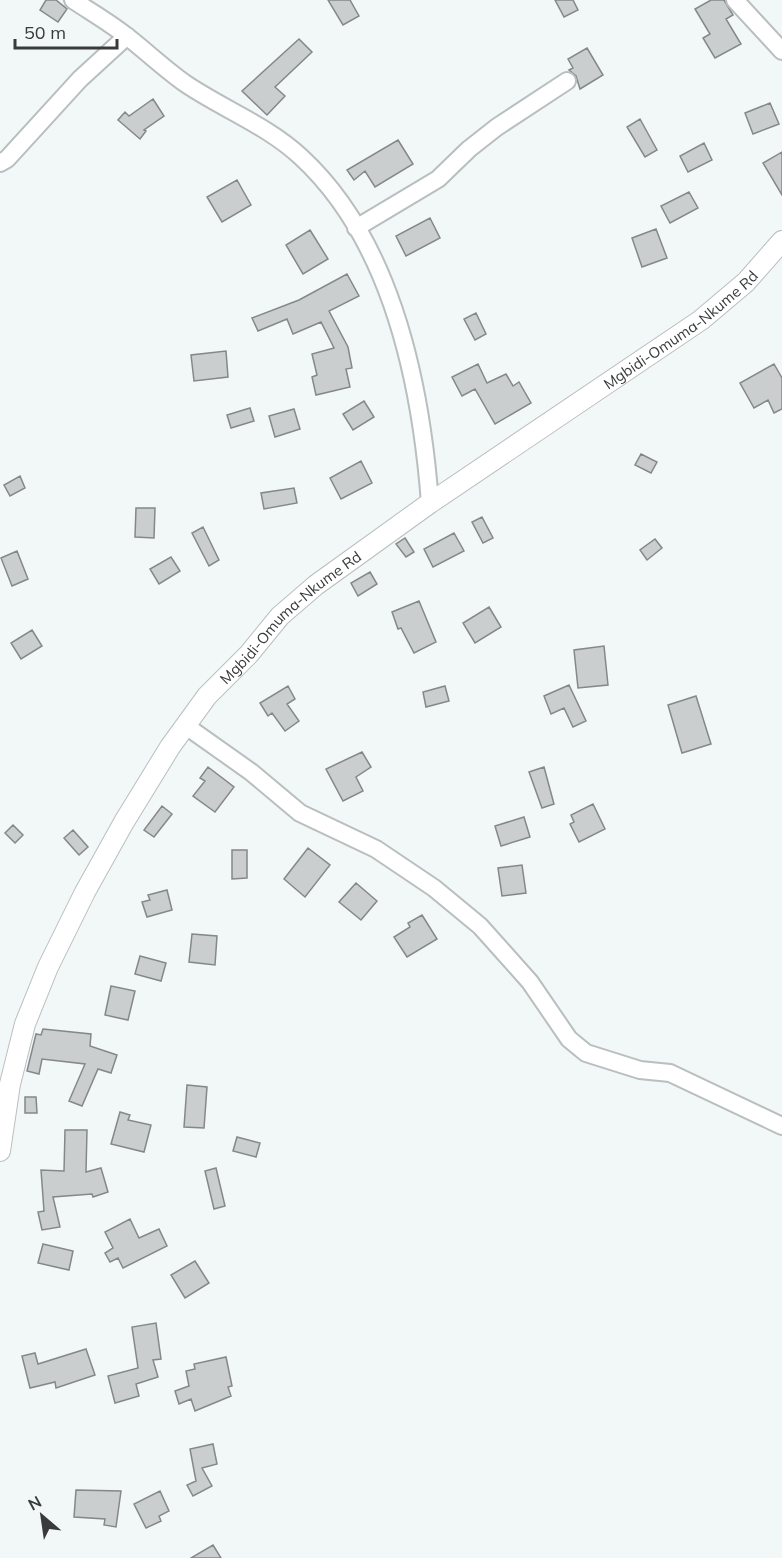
<svg xmlns="http://www.w3.org/2000/svg" width="782" height="1558" font-family="Mulish,sans-serif">
  <rect width="100%" height="100%" fill="#f2f7f8"/>
  <path fill="#cacecf" stroke="#848889" stroke-width="1.5" d="M46,0H56L67,9L58,22L40,10Z
    M328,0H350L359,16L343,25Z
    M555,0H573L578,10L564,17Z
    M711,0H724L733,15L726,19L741,44L715,58L703,38L710,34L695,9Z
    M299,39L312,52L275,87L285,96L267,115L242,91Z
    M587,48L603,75L580,89L576,76L569,70L573,68L568,59Z
    M153,99L164,116L144,130L146,131L140,139L118,120L125,112L129,116Z
    M770,103L779,124L753,134L745,113Z
    M640,119L657,150L645,157L627,127Z
    M398,140L413,164L375,187L365,171L354,180L347,170Z
    M704,143L712,160L688,172L680,156Z
    M782,152V195L763,163Z
    M237,180L251,205L222,222L207,197Z
    M689,192L698,208L670,223L661,206Z
    M430,218L440,238L406,256L396,236Z
    M656,229L667,258L642,267L632,238Z
    M310,230L328,259L303,274L286,245Z
    M347,274L359,296L329,311L348,347L352,368L346,369L350,387L316,395L312,377L317,375L312,354L334,348L321,322L293,334L287,319L258,331L252,318L299,300Z
    M476,313L486,334L475,340L464,319Z
    M226,351L228,377L194,381L191,355Z
    M478,364L487,383L506,374L513,386L519,382L531,403L495,424L475,389L462,396L452,377Z
    M774,364L782,378V409L774,413L768,400L754,408L740,383Z
    M364,401L374,417L353,430L343,414Z
    M250,408L254,421L231,428L227,415Z
    M294,409L300,429L275,437L269,416Z
    M641,454L657,462L651,473L635,465Z
    M361,461L372,483L341,499L330,478Z
    M20,476L25,488L10,496L4,485Z
    M294,488L297,503L264,509L261,493Z
    M136,508H155L154,538L135,537Z
    M482,517L493,538L483,543L472,522Z
    M203,527L219,560L209,566L192,533Z
    M454,533L464,551L433,567L424,549Z
    M405,538L414,552L406,557L396,544Z
    M655,539L662,548L647,560L640,550Z
    M17,551L28,579L12,586L1,558Z
    M171,557L180,571L159,584L150,569Z
    M370,572L377,584L358,596L351,583Z
    M419,601L436,642L414,653L401,628L398,629L392,612Z
    M489,607L501,627L475,643L463,623Z
    M32,630L42,646L21,659L11,643Z
    M604,646L608,685L578,688L574,650Z
    M569,685L586,721L573,727L564,708L551,714L544,696Z
    M288,686L295,699L287,704L299,721L285,731L272,713L268,716L260,703Z
    M445,686L449,701L426,707L423,692Z
    M696,696L711,744L682,753L668,705Z
    M362,752L371,767L356,777L363,791L343,801L326,769Z
    M208,767L234,787L215,812L193,796L205,781L200,778Z
    M544,767L554,804L542,808L529,772Z
    M593,804L605,829L579,842L570,824L574,822L571,815Z
    M162,806L172,814L154,837L144,830Z
    M524,817L530,837L501,846L495,826Z
    M13,825L23,835L15,843L5,833Z
    M73,830L88,847L79,855L64,838Z
    M308,848L330,865L305,897L284,879Z
    M232,850H247V878L232,879Z
    M522,865L526,893L502,896L498,868Z
    M356,883L377,901L361,920L339,902Z
    M167,890L172,910L147,917L142,902L150,900L148,895Z
    M422,915L437,939L407,957L394,937L410,927L408,923Z
    M192,934L217,936L215,965L189,962Z
    M140,956L166,963L161,981L135,974Z
    M111,986L135,991L128,1020L105,1015Z
    M43,1029L91,1034L90,1046L117,1055L111,1073L98,1069L82,1106L69,1101L85,1064L42,1059L39,1074L27,1071L36,1034L41,1035Z
    M187,1085L207,1087L204,1128L184,1127Z
    M25,1097H36L37,1113H25Z
    M120,1112L130,1115L128,1120L151,1125L144,1152L111,1144Z
    M65,1130H87L86,1172L101,1168L108,1192L93,1197L92,1194L53,1197L60,1227L42,1230L38,1212L44,1211L41,1170L64,1171Z
    M237,1137L260,1143L256,1157L233,1151Z
    M216,1168L225,1206L214,1209L205,1171Z
    M130,1219L139,1238L159,1229L167,1246L123,1268L118,1258L110,1262L105,1253L113,1248L105,1232Z
    M43,1244L73,1251L69,1270L38,1263Z
    M195,1261L209,1283L185,1298L171,1275Z
    M156,1323L161,1359L153,1360L158,1377L136,1384L139,1396L115,1403L108,1376L138,1368L132,1327Z
    M86,1349L95,1375L56,1388L55,1382L30,1388L22,1356L35,1353L38,1364Z
    M226,1357L232,1386L228,1387L231,1396L195,1411L191,1399L179,1404L175,1391L189,1386L186,1371L195,1369L194,1364Z
    M213,1444L217,1464L202,1468L212,1486L193,1496L187,1485L196,1481L190,1449Z
    M76,1490L121,1491L116,1527L104,1525L105,1519L74,1517Z
    M160,1491L169,1511L159,1516L161,1521L146,1528L134,1504Z
    M213,1545L221,1558H191Z"/>
  <g fill="none" stroke-linecap="round" stroke-linejoin="round">
    <defs>
      <path id="minor" d="M73,0C91,12 112,24 129,38C148,53 166,70 186,84C223,109 268,126 301,157C392,241 421,384 430,503
        M735,0L782,51
        M0,163L7,159L80,79L127,36
        M356,228L438,179L469,149L497,127L567,81
        M186,726L251,772L300,813L376,849L434,888L480,926L530,982L569,1039L586,1053L640,1070L670,1073L782,1126"/>
      <g id="tertiary">
        <path id="s1" d="M0,1151L10,1084L25,1024L48,967L85,892L124,822L170,747L207,696L249,654L280,616L316,585L430,503L701,320L746,282L782,241"/>
      </g>
    </defs>
    <use href="#minor" stroke="#b9bebf" stroke-width="20"/>
    <use href="#tertiary" stroke="#b9bebf" stroke-width="22"/>
    <use href="#minor" stroke="#fff" stroke-width="16"/>
    <use href="#tertiary" stroke="#fff" stroke-width="20"/>
  </g>
  <g text-anchor="middle" dominant-baseline="central" stroke-width="6" stroke-linejoin="round" paint-order="stroke">
    <g font-size="15" fill="#393b3b" stroke="#f2f7f8">
      <text stroke="none"><textPath href="#s1" startOffset="1107">Mgbidi-Omuma-Nkume Rd</textPath></text>
      <text stroke="none"><textPath href="#s1" startOffset="621">Mgbidi-Omuma-Nkume Rd</textPath></text>
    </g>
  </g>
  <g transform="translate(42 1516) rotate(331)" stroke="#f2f7f8" stroke-width="4.5" paint-order="stroke">
  <path d="M0-4.5L10 22L0 15L-10 22Z" fill="#393b3b"/>
  <text y="-9" font-size="16" font-weight="bold" text-anchor="middle" fill="#393b3b">N</text>
  </g>
  <path d="M15 39v9h102v-9" fill="none" stroke="#393b3b" stroke-width="3"/>
  <text x="24" y="39" font-size="18" fill="#393b3b" stroke="#f2f7f8" stroke-width="4.5" paint-order="stroke">50 m</text>
</svg>
